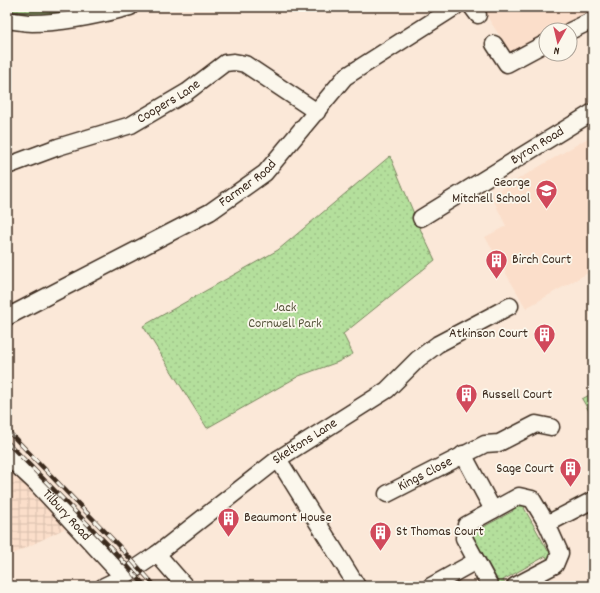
<svg xmlns="http://www.w3.org/2000/svg" width="600" height="593" font-family="Dekko,sans-serif">
  <defs>
    <pattern id="industrial-grid" width="8" height="8" patternUnits="userSpaceOnUse"><rect width="8" height="8" fill="#fbdeca"/><path d="M0 4h8M4 0v8" fill="none" stroke="#d8bfad"/></pattern>
    <pattern id="green-dots" width="8" height="8" patternUnits="userSpaceOnUse"><rect width="8" height="8" fill="#b4df9c"/><path d="M2 2h.1M6 6h.1" fill="none" stroke="#9cc086" stroke-width="1.8" stroke-linecap="round"/></pattern>
  </defs>
  <rect width="100%" height="100%" fill="#fbe8d8"/>
  <filter id="ink" filterUnits="userSpaceOnUse"><feTurbulence type="fractalNoise" baseFrequency=".025" numOctaves="2"/><feDisplacementMap in="SourceGraphic" scale="8" xChannelSelector="R" yChannelSelector="G"/><feConvolveMatrix kernelMatrix="1 2 1 2 8 2 1 2 1" color-interpolation-filters="sRGB"/></filter>
  <g filter="url(#ink)">
    <path fill="#fbdeca" d="M481,7H593V9L553,30H546V34L510,52Z
      M593,135V270L526,308L485,237L506,226L491,195Z"/>
    <path fill="url(#industrial-grid)" d="M7,463L72,525L7,557Z"/>
    <path fill="url(#green-dots)" stroke="#78845d" d="M7,7H103L67,14H34L7,10Z
      M390,156L422,233L435,260L343,334L353,354L338,362L299,376L207,428L143,326L278,250Z
      M593,393V418L582,399Z
      M519,501L528,505L524,508L548,551L552,549L553,551L548,560L546,556L503,580L505,584L502,585L495,584L494,582L497,579L473,536L470,537L473,527L476,531L513,511L511,506Z"/>
    <g fill="none" stroke-linecap="round" stroke-linejoin="round">
      <defs>
        <g id="minor">
          <path d="M472,7L478,15"/>
          <path d="M7,20C15,21 24,23 32,23C62,23 100,15 130,7"/>
          <path d="M570,31L593,20"/>
          <path d="M494,44L507,64L546,43"/>
          <path id="s1" d="M7,166L58,147L131,125L187,92L225,63L234,62L245,64L317,112"/>
          <path id="s2" d="M421,218L593,112"/>
          <path id="s3" d="M7,317L210,212L265,173L345,77L455,7"/>
          <path d="M463,454L493,510"/>
          <path id="s4" d="M7,456L37,484L123,577"/>
          <path d="M278,459L357,586"/>
          <path id="s5" d="M387,494L485,444L499,443L536,424L551,427"/>
          <path d="M547,524L593,500"/>
          <path d="M157,554L185,586"/>
          <path id="s6" d="M104,586L123,577L157,554L278,459L387,390L418,359L438,344L510,306"/>
          <path d="M431,586L476,561"/>
          <path d="M490,586L464,538L466,525L519,496L532,499L547,524L560,553L555,565L515,586"/>
        </g>
      </defs>
      <use href="#minor" stroke="#3b2a1e" stroke-width="19"/>
      <use href="#minor" stroke="#fbf7ec" stroke-width="16"/>
      <defs>
        <path id="rail" d="M7,430L118,545L155,586
          M7,442L113,550L145,586"/>
      </defs>
      <use href="#rail" stroke="#3b2a1e" stroke-width="4.5"/>
      <use href="#rail" stroke="#fbf7ec" stroke-width="3" stroke-dasharray="9" stroke-linecap="butt"/>
    </g>
  </g>
  <defs>
    <symbol id="school-pin" viewBox="-11 -11 22 30"><path d="M0 17L-7.5 6A9.5 9.5 0 1 1 7.5 6Z" fill="#d1495b" stroke="#fbf7ec"/><path d="M0-5L7-2L0 1L-7-2ZM-4 1L0 2.5L4 1V4Q0 6-4 4Z" fill="#fff"/></symbol>
    <symbol id="building-pin" viewBox="-11 -11 22 30"><path d="M0 17L-7.5 6A9.5 9.5 0 1 1 7.5 6Z" fill="#d1495b" stroke="#fbf7ec"/><path d="M-4-6H4V6H1V3H-1V6H-4ZM-2.5-4.3h1.7v1.8h-1.7ZM.8-4.3h1.7v1.8H.8ZM-2.5-1h1.7V.8h-1.7ZM.8-1h1.7V.8H.8Z" fill="#fff"/></symbol>
  </defs>
  <g fill-rule="evenodd">
    <use href="#school-pin" x="534" y="178" width="25" height="34"/>
    <use href="#building-pin" x="484" y="248" width="25" height="34"/>
    <use href="#building-pin" x="532" y="322" width="25" height="34"/>
    <use href="#building-pin" x="454" y="382" width="25" height="34"/>
    <use href="#building-pin" x="558" y="456" width="25" height="34"/>
    <use href="#building-pin" x="216" y="506" width="25" height="34"/>
    <use href="#building-pin" x="368" y="520" width="25" height="34"/>
  </g>
  <g text-anchor="middle" dominant-baseline="central" stroke-width="3.5" stroke-linejoin="round" paint-order="stroke">
    <g font-size="14" fill="#3b2a1e" stroke="#fbf7ec">
      <text stroke="none"><textPath href="#s1" startOffset="175">Coopers Lane</textPath></text>
      <text stroke="none"><textPath href="#s2" startOffset="137">Byron Road</textPath></text>
      <text stroke="none"><textPath href="#s3" startOffset="276">Farmer Road</textPath></text>
      <text stroke="none"><textPath href="#s6" startOffset="248">Skeltons Lane</textPath></text>
      <text stroke="none"><textPath href="#s5" startOffset="43">Kings Close</textPath></text>
      <text stroke="none"><textPath href="#s4" startOffset="84">Tilbury Road</textPath></text>
    </g>
    <g font-size="14" fill="#3b2a1e" stroke="#fbf7ec" text-anchor="start">
      <text x="530" y="183" text-anchor="end">George<tspan x="530" dy="16">Mitchell School</tspan></text>
      <text x="512" y="260">Birch Court</text>
      <text x="528" y="334" text-anchor="end">Atkinson Court</text>
      <text x="482" y="395">Russell Court</text>
      <text x="554" y="469" text-anchor="end">Sage Court</text>
      <text x="244" y="518">Beaumont House</text>
      <text x="396" y="532">St Thomas Court</text>
    </g>
    <g font-size="14" fill="#59573e" stroke="#fbf7ec">
      <text x="285" y="308">Jack<tspan x="285" dy="16">Cornwell Park</tspan></text>
    </g>
  </g>
  <rect width="600" height="593" fill="none" stroke="#fbf7ec" stroke-width="24"/>
  <rect x="12" y="12" width="576" height="569" fill="none" stroke="#3b2a1e" stroke-width="1.5" filter="url(#ink)"/>
  <g transform="translate(558 42) rotate(188)"><circle r="19" fill="#fbf7ec" stroke="#aea59a"/>
  <path d="M0-3L7 15L0 10L-7 15Z" fill="#d1495b"/>
  <text y="-6" font-size="11" font-weight="bold" text-anchor="middle" fill="#3b2a1e">N</text>
  </g>
</svg>
